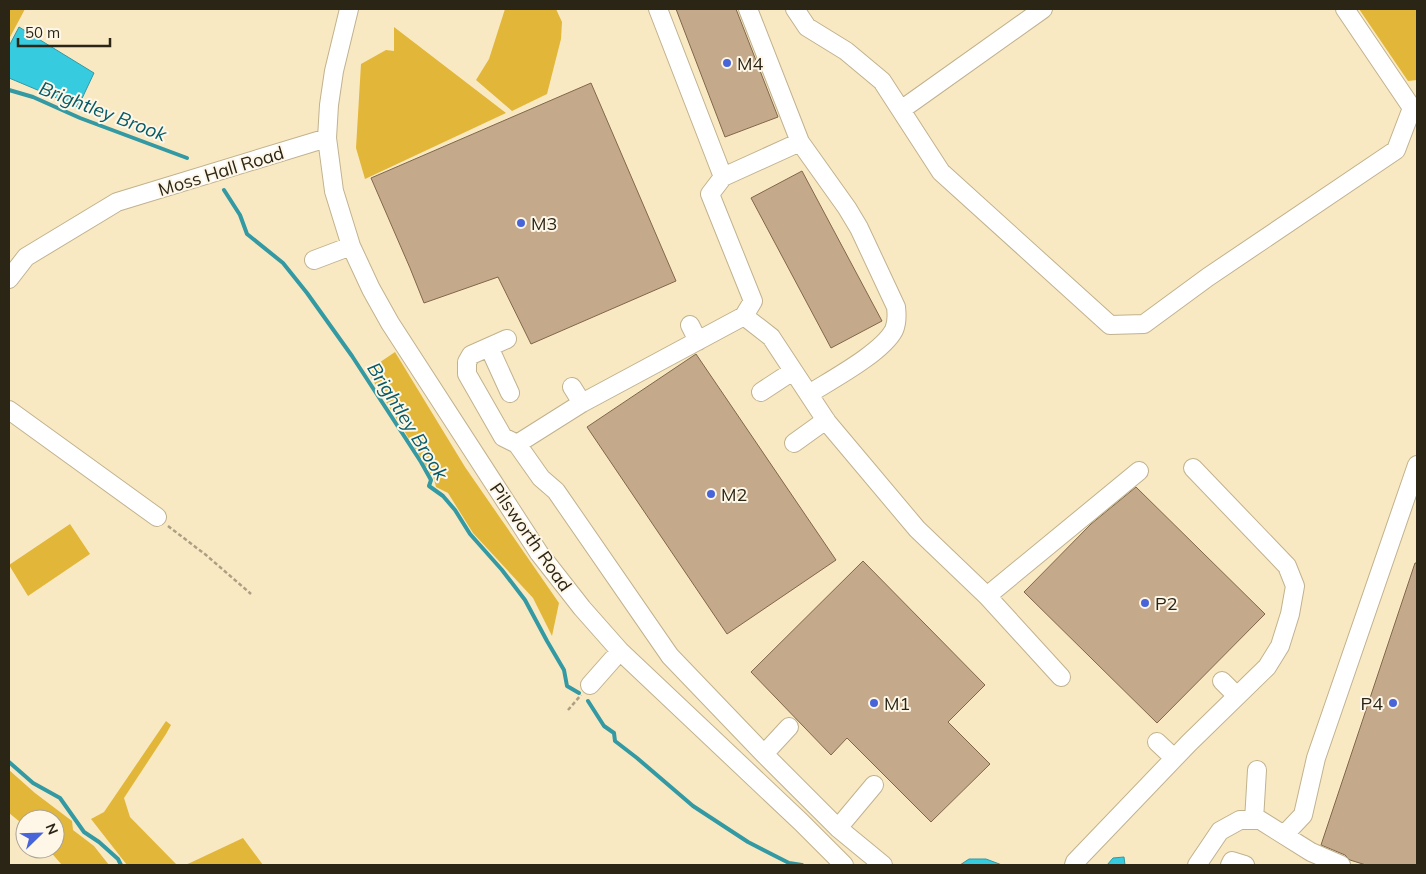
<svg xmlns="http://www.w3.org/2000/svg" width="1426" height="874" font-family="Mulish,sans-serif">
  <rect width="100%" height="100%" fill="#f9e9c3"/>
  <path fill="#e2b638" d="M9,9H25L9,39Z
    M505,9H556L562,22L561,39L547,94L512,111L476,80L489,59Z
    M1359,9H1417V80L1408,81Z
    M394,27L506,113L365,179L356,148L361,64L386,50L394,51Z
    M395,352L465,467L559,603L552,636L533,598L473,533L448,493L436,487L434,479L367,371Z
    M70,524L90,554L28,596L9,565Z
    M166,721L171,725L166,734L124,798L130,817L177,865H127L91,819L104,812Z
    M9,770L35,793L72,821L73,830L94,846L109,865H62L48,849H55V819H25V826L9,813Z
    M243,838L263,865H185L192,862Z"/>
  <path fill="#37cbdf" stroke="#3399a3" d="M19,27L94,73L78,107L9,78V46Z
    M1124,857L1125,865H1107L1113,858Z
    M969,859H986L1002,865H960Z"/>
  <g fill="none" stroke-linecap="round" stroke-linejoin="round">
    <path stroke="#3399a3" stroke-width="4" d="M9,90L33,97L80,118L187,158
      M224,190L240,215L247,234L283,263L307,293L352,356L421,462L431,480L429,486L443,496L455,510L470,534L502,570L525,600L547,641L564,670L567,686L579,693
      M588,701L604,726L614,733L615,741L637,758L693,806L748,842L789,863L802,865
      M9,762L33,783L60,798L84,832L99,842L118,859L121,865"/>
  </g>
  <path fill="#c5a98b" stroke="#80674a" d="M676,9H736L778,117L725,137Z
    M591,83L676,281L531,344L498,277L424,303L410,268L371,178Z
    M802,171L882,321L831,348L751,198Z
    M696,354L836,560L727,634L587,427Z
    M1136,487L1265,614L1157,723L1024,592L1091,524Z
    M863,561L985,685L948,722L990,764L931,822L847,738L831,755L751,672Z
    M1415,563H1417V865H1366L1350,860L1345,855L1321,845Z"/>
  <g fill="none" stroke-linecap="round" stroke-linejoin="round">
    <defs>
      <path id="minor" d="M349,9L334,71L329,105L327,138L334,191L351,246L371,289L390,323L539,553L582,608L620,651L801,822L844,865
        M658,9L723,177
        M748,9L800,142L847,208L859,228L896,307C897,315 897,323 894,330C882,353 831,380 809,394
        M795,9L807,27L846,51L882,81L941,172L1110,325L1144,324L1208,277L1396,150L1412,108L1345,9
        M901,110L1043,9
        M800,142L723,177L710,194L753,301L744,316L582,403L517,444L541,478L556,491L670,656L764,754L838,828L883,865
        M314,260L351,246
        M9,279L26,257L117,202L327,138
        M744,316L771,337L827,422L917,529L987,596L1061,677
        M690,325L698,341
        M507,339L471,355L467,362V374L503,437L517,444
        M489,347L510,393
        M572,387L582,403
        M761,392L793,371
        M9,410L157,517
        M794,443L826,420
        M987,596L1139,471
        M1222,681L1237,696
        M590,685L620,651
        M1157,742L1174,758
        M764,754L789,727
        M1254,820L1257,770
        M838,828L874,785
        M1284,835L1303,815L1316,758L1417,465
        M1074,865L1075,862L1189,743L1267,667L1280,646L1290,614L1295,586L1287,566L1193,468
        M1197,865L1220,831L1240,820H1260L1311,852L1341,865
        M1230,865L1232,861L1245,865"/>
    </defs>
    <use href="#minor" stroke="#c1b28e" stroke-width="20"/>
    <path stroke="#ac9f82" stroke-width="2.5" stroke-dasharray="4 2.5" stroke-linecap="butt" d="M168,526L206,555L251,594
      M568,710L581,695"/>
    <use href="#minor" stroke="#fff" stroke-width="18"/>
  </g>
  <g fill="#4765d9" stroke="#fef7e8" stroke-width="2">
    <circle cx="727" cy="63" r="5"/>
    <circle cx="521" cy="223" r="5"/>
    <circle cx="711" cy="494" r="5"/>
    <circle cx="1145" cy="603" r="5"/>
    <circle cx="874" cy="703" r="5"/>
    <circle cx="1393" cy="703" r="5"/>
  </g>
  <g text-anchor="middle" dominant-baseline="central" stroke-width="4" stroke-linejoin="round" paint-order="stroke">
    <g font-size="18" fill="#2b2516" stroke="#fef7e8" text-anchor="start">
      <text x="737" y="63">M4</text>
      <text x="531" y="223">M3</text>
      <text x="721" y="494">M2</text>
      <text x="1155" y="603">P2</text>
      <text x="884" y="703">M1</text>
      <text x="1383" y="703" text-anchor="end">P4</text>
    </g>
    <g font-size="18" fill="#2b2516" stroke="#fef7e8">
      <text transform="translate(221 171) rotate(-17)">Moss Hall Road</text>
      <text transform="translate(531 537) rotate(55)">Pilsworth Road</text>
    </g>
    <g font-size="19" font-style="italic" fill="#065b66" stroke="#fef7e8">
      <text transform="translate(103 111) rotate(21)">Brightley Brook</text>
      <text transform="translate(408 421) rotate(58)">Brightley Brook</text>
    </g>
  </g>
  <rect width="1426" height="874" fill="none" stroke="#2b2516" stroke-width="20"/>
  <g transform="translate(40 834) rotate(67)"><circle r="24" fill="#fef7e8" stroke="#aaa394"/>
  <path d="M0-4L9 19L0 12L-9 19Z" fill="#4765d9"/>
  <text y="-8" font-size="14" font-weight="bold" text-anchor="middle" fill="#2b2516">N</text>
  </g>
  <path d="M18 38v8h92v-8" fill="none" stroke="#2b2516" stroke-width="2.5"/>
  <text x="25" y="38" font-size="15" fill="#2b2516" stroke="#fef7e8" stroke-width="4" paint-order="stroke">50 m</text>
</svg>
